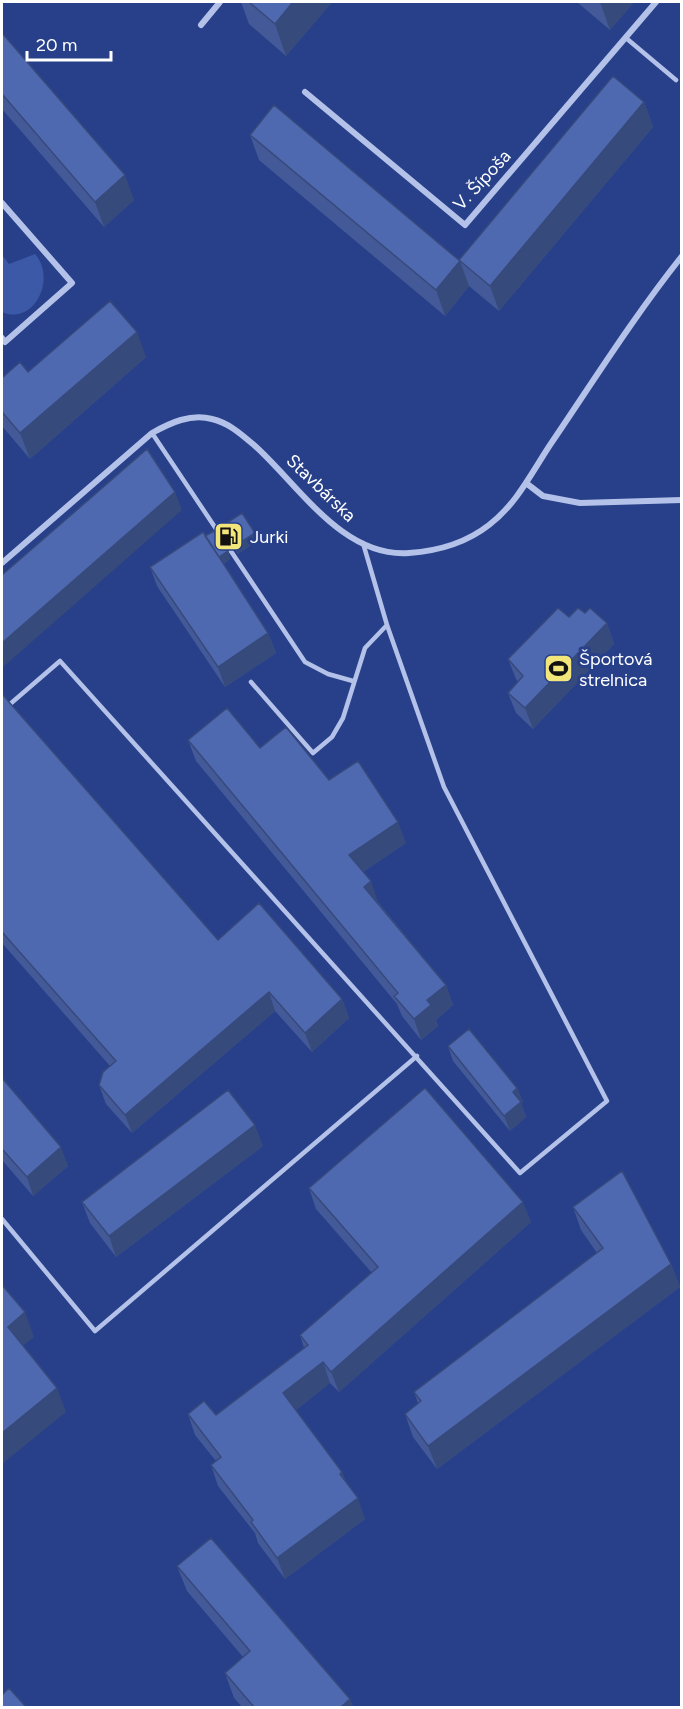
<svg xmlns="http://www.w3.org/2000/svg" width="683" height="1709" font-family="Figtree,sans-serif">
  <rect width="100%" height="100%" fill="#274089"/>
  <path fill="#3b59a6" d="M35,254C57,279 34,326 2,312V255L9,264Z"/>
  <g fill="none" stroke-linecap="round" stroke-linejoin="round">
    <path stroke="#b4c2e9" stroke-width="4.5" d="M626,38L676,80
      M152,433L305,662L328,674L353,681
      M251,682L313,753L332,737L343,718L365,648L387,625
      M2,711L60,661L520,1173L607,1101L444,787L387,625L363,543
      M2,1219L95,1331L417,1056"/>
    <path stroke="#b4c2e9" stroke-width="6" d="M201,25L220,2
      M305,92L465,225L656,2
      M2,203L72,283L5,342L2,338
      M526,483L543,496L580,503L682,500
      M2,563L152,433C170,423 191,413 212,419C229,423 241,434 254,445C298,484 342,558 409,553C438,551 466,543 489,525C517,504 533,470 552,442C594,380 635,315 682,256"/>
  </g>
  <path fill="#445a98" d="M241,2H332L286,56L249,24Z
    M577,2H634L610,30Z
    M2,33L134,200L104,227L2,109Z
    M644,102L653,127L499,311L469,286L445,316L259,160L250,135L459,260Z
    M146,357L30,459L2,426V378Z
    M222,526L255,533L258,540L238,554L224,533Z
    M205,536L228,551L230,559L223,564L268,633L276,653L225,687L157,586L150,567Z
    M585,613L607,623L614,644L533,729L516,713L508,693L518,682L516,679L508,659L569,617Z
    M2,694L218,940L342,999L349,1018L312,1052L275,1011L132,1133L106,1104L99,1085L110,1066L2,943Z
    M188,740L260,748L329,780L406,843L363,872L378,902L446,985L453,1005L436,1020L438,1026L421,1040L402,1016L397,1004L196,761Z
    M448,1046L517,1088L523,1102L521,1103L526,1117L510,1131L453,1061Z
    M2,1078L68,1166L33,1196L2,1160Z
    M263,1146L116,1257L90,1223L82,1202Z
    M309,1188L531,1222L339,1392L330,1383L296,1410L342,1472L346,1482L365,1519L285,1579L258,1543L255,1533L218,1486L211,1465L216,1461L195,1435L188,1414L216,1415L304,1348L300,1335L372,1273L316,1209Z
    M573,1207L671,1264L680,1287L437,1469L413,1437L405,1414L418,1403L414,1392L597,1253L581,1230Z
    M177,1566L350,1699L353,1707H242L234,1698L225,1673L243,1657L187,1591Z"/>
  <path fill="#374a7c" d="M293,2H332L286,56L275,24Z
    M600,2H634L610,30Z
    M644,102L653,127L499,311L490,286Z
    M125,175L134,200L104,227L95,202Z
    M460,261L469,286L445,316L436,290Z
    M137,332L146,357L30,459L20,433Z
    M175,492L182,510L2,668V643Z
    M255,533L258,540L238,554L235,546Z
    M228,551L230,559L220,565L217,558Z
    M607,623L614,644L533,729L525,708Z
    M268,633L276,653L225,687L218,667Z
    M398,822L406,843L357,876L349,855Z
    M371,881L378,902L372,907L364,887Z
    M446,985L453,1005L436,1020L438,1026L421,1040L414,1019L427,1000Z
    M269,992L275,1011L132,1133L125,1115Z
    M342,999L349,1018L312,1052L305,1033Z
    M517,1088L523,1102L521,1103L526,1117L510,1131L504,1116L513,1092Z
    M255,1125L263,1146L116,1257L109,1236Z
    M61,1147L68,1166L33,1196L27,1177Z
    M523,1202L531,1222L339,1392L331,1372Z
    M671,1264L680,1287L437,1469L428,1446Z
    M25,1312L34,1337L17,1351L8,1327Z
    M323,1362L330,1383L291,1414L283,1393Z
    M57,1388L66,1412L2,1464V1433Z
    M342,1472L350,1492L340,1474Z
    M358,1498L365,1519L285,1579L277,1558Z
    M350,1699L353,1707H341Z"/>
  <path fill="#4f69b1" stroke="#374a7c" stroke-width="1.5" d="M249,2H293L275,24Z
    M2,33L125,175L95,202L2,94Z
    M613,76L644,102L490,286L459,260Z
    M274,105L460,261L436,290L250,135Z
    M110,301L137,332L20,433L2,412V378L20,362L28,372Z
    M147,449L175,492L2,643V575Z
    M242,513L255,533L235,546L222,526Z
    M214,531L228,551L219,557L205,536Z
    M203,532L268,633L218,667L150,567Z
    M558,608L569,617L578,608L585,613L590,608L607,623L525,708L508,693L523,676L508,659Z
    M2,694L218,940L259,903L342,999L305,1033L269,992L125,1115L99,1085L103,1072L116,1061L2,932Z
    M227,708L260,748L286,727L329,780L358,761L398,822L349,855L371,881L364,887L446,985L427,1000L431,1005L414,1019L394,996L398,993L188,740Z
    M469,1029L517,1088L513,1092L521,1102L504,1116L448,1046Z
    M2,1078L61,1147L27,1177L2,1149Z
    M425,1088L523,1202L331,1372L323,1362L283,1393L342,1472L340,1474L358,1498L277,1558L251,1522L253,1520L211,1465L221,1457L188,1414L204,1401L216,1415L308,1345L300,1335L378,1267L309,1188Z
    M228,1090L255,1125L109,1236L82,1202Z
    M622,1171L671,1264L428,1446L405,1414L421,1401L414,1392L603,1248L573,1207Z
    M2,1285L25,1312L8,1327L57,1388L2,1433Z
    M211,1538L350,1699L341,1707H254L225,1673L250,1651L177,1566Z
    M9,1688L26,1707H2V1695Z"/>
  <defs>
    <symbol id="fuel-square" viewBox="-11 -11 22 22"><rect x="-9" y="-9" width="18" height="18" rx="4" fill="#f2e579" stroke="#274089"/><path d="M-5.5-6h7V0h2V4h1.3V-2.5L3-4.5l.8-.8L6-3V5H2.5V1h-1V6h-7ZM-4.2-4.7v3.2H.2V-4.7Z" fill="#111"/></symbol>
    <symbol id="stadium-square" viewBox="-11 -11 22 22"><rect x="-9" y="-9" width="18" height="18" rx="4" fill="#f2e579" stroke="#274089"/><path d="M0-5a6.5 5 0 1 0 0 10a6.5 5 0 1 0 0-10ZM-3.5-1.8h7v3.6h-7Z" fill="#111"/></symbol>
  </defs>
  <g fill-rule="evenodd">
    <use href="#fuel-square" x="212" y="520" width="33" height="33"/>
    <use href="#stadium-square" x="542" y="652" width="33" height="33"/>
  </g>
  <g text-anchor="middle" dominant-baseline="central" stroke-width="6" stroke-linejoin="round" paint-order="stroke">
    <g font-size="18" fill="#fff" stroke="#274089">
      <text transform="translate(482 180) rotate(-47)">V. Šípoša</text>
      <text transform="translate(321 488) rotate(44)">Stavbárska</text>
    </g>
    <g font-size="18" fill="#fff" stroke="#274089" text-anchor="start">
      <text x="250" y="537">Jurki</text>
      <text x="579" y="659">Športová<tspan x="579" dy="21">strelnica</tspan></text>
    </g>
  </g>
  <rect width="683" height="1709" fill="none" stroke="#ffffff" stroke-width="6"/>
  <path d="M27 51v9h84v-9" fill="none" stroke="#ffffff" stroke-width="3"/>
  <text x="36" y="51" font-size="18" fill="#ffffff" stroke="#274089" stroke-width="4.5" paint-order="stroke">20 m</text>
</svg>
